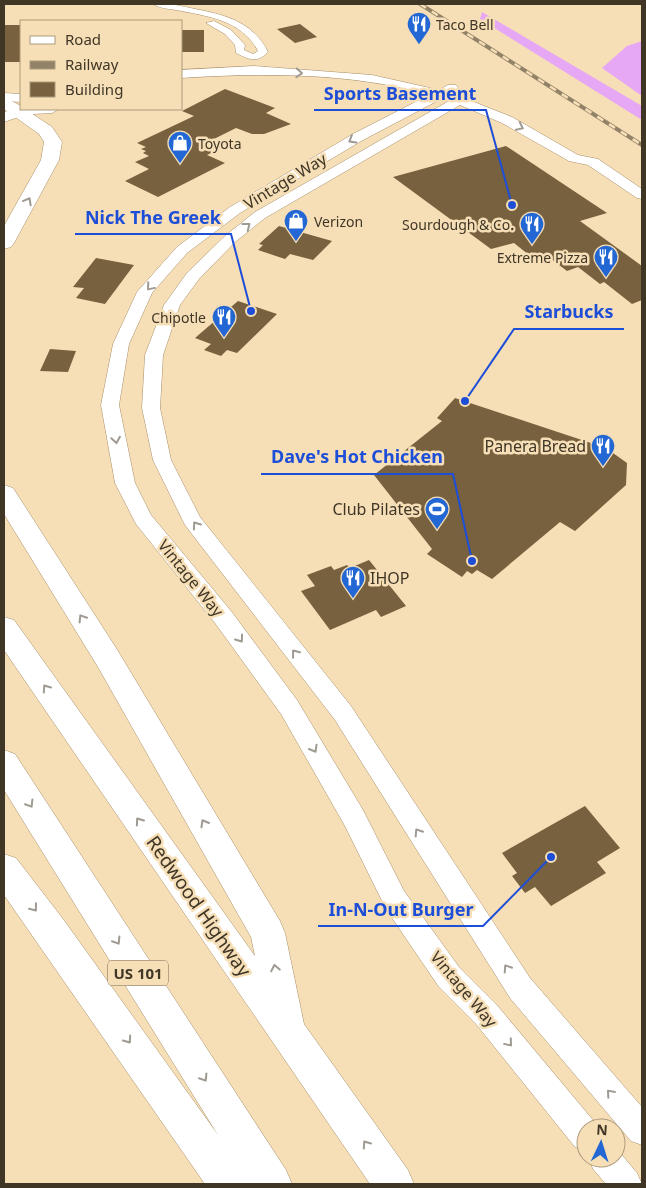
<svg xmlns="http://www.w3.org/2000/svg" width="646" height="1188" font-family="'Noto Sans',sans-serif">
  <rect width="100%" height="100%" fill="#f6deb7"/>
  <path fill="#e6a7f5" d="M482,12L642,106V120L480,19Z
    M642,41V96L602,68L627,46Z"/>
  <path fill="#77613e" d="M300,24L317,37L295,43L277,29Z
    M4,25H21V62H4Z
    M181,30H204V52H181Z
    M225,89L275,108L266,113L291,124L264,134H252L236,128L200,146L213,152L207,155L225,163L158,197L125,181L149,169L135,162L149,156L143,153L146,151L141,149L146,147L137,143L194,116L182,111Z
    M506,146L607,213L580,221L642,266V300L632,304L604,282L600,284L578,267L567,271L546,255L534,259L514,243L491,249L393,177Z
    M279,226L332,241L313,260L290,254L285,259L258,250L263,245L259,244Z
    M96,258L134,265L105,304L76,298L84,288L73,287Z
    M238,301L277,314L237,353L227,350L221,356L204,350L211,344L195,338Z
    M50,349L76,351L68,372L40,371Z
    M455,398L606,448L627,463L626,485L575,531L560,522L492,579L477,570L472,574L467,571L462,577L427,554L432,549L374,475L442,421L437,418Z
    M369,560L406,606L381,617L376,610L330,630L301,591L315,586L307,575L331,566L334,570L347,565L350,568Z
    M585,806L620,848L597,862L606,873L551,906L535,887L525,893L512,876L517,873L502,853Z"/>
  <g fill="none" stroke-linecap="round" stroke-linejoin="round">
    <defs>
      <path id="minor" d="M153,4C168,3 181,6 195,9C226,15 253,22 268,52C256,64 249,59 236,53L235,45L225,34L206,23L214,21L231,30L245,45L244,50L253,54L258,51C242,20 207,16 176,10C169,9 159,8 153,4Z"/>
      <path id="tertiary" d="M254,66L372,75L439,90L448,85H456L458,88L451,94L458,96L465,91H475L476,94L469,100L512,117L578,155L598,159L642,189V199L637,198L588,165L569,161L502,123L460,105L265,218L235,242L199,279L180,305L163,355L160,408L171,460L200,517L351,706L530,978L642,1107V1145L631,1141L510,998L335,720L185,525L153,460L142,408L145,355L164,305L187,273L225,236L255,212L449,101L441,99L363,140L240,213L187,253L152,293L129,344L119,405L135,483L151,515L231,611L297,700L363,810L404,891L459,967L496,1004L597,1125L598,1128H586V1151L575,1147L476,1024L439,987L386,909L345,826L281,714L215,623L136,524L115,483L101,405L113,344L137,292L177,247L230,207L353,134L429,95C352,72 260,73 181,78V70Z
        M4,93L21,94V102L4,101Z
        M19,108L21,109H59L52,113L14,115L12,112Z
        M616,1148L637,1173L642,1184H606L593,1169L589,1158H616Z"/>
      <path id="secondary" d="M21,108L27,112L24,115L4,122V112Z"/>
      <path id="motorway" d="M4,97L21,106V109H25L52,127L62,142L59,160L14,243L11,247L4,249V226L41,160L44,142L39,134L4,109Z
        M4,485L13,488L118,651L280,921L285,933L304,1024L408,1170L414,1184H370L4,650V617L14,620L255,956L251,937L98,667L4,514Z
        M4,750L15,754L286,1170L292,1184H205L4,895V854L16,858L63,919L218,1135L4,790Z"/>
    </defs>
    <use href="#minor" stroke="#a7906b" stroke-width="1"/>
    <use href="#tertiary" stroke="#a7906b" stroke-width="1"/>
    <use href="#secondary" stroke="#a7906b" stroke-width="1"/>
    <use href="#motorway" stroke="#a7906b" stroke-width="1"/>
    <use href="#minor" fill="#fff" fill-rule="evenodd"/>
    <use href="#tertiary" fill="#fff" fill-rule="evenodd"/>
    <use href="#secondary" fill="#fff" fill-rule="evenodd"/>
    <use href="#motorway" fill="#fff" fill-rule="evenodd"/>
    <defs>
      <path id="rail" d="M420,4L642,145"/>
    </defs>
    <use href="#rail" stroke="#928368" stroke-width="4"/>
    <use href="#rail" stroke="#f6deb7" stroke-width="2.5" stroke-dasharray="7" stroke-linecap="butt"/>
  </g>
  <defs><path id="oneway-chevron" d="M-2-3.5L2.5 0L-2 3.5" fill="none" stroke-width="1.6" stroke-linecap="round" stroke-linejoin="round" transform="scale(1.25)"/></defs>
  <g stroke="#9f9a92">
    <use href="#oneway-chevron" transform="translate(299 73) rotate(3)"/>
    <use href="#oneway-chevron" transform="translate(520 127) rotate(26)"/>
    <use href="#oneway-chevron" transform="translate(352 140) rotate(149)"/>
    <use href="#oneway-chevron" transform="translate(28 201) rotate(-61)"/>
    <use href="#oneway-chevron" transform="translate(247 226) rotate(-38)"/>
    <use href="#oneway-chevron" transform="translate(150 287) rotate(130)"/>
    <use href="#oneway-chevron" transform="translate(116 440) rotate(81)"/>
    <use href="#oneway-chevron" transform="translate(196 525) rotate(-126)"/>
    <use href="#oneway-chevron" transform="translate(82 618) rotate(-122)"/>
    <use href="#oneway-chevron" transform="translate(240 639) rotate(54)"/>
    <use href="#oneway-chevron" transform="translate(295 653) rotate(-128)"/>
    <use href="#oneway-chevron" transform="translate(46 688) rotate(-125)"/>
    <use href="#oneway-chevron" transform="translate(314 749) rotate(60)"/>
    <use href="#oneway-chevron" transform="translate(30 804) rotate(58)"/>
    <use href="#oneway-chevron" transform="translate(139 821) rotate(-125)"/>
    <use href="#oneway-chevron" transform="translate(204 823) rotate(-120)"/>
    <use href="#oneway-chevron" transform="translate(418 832) rotate(-123)"/>
    <use href="#oneway-chevron" transform="translate(34 908) rotate(52)"/>
    <use href="#oneway-chevron" transform="translate(117 941) rotate(58)"/>
    <use href="#oneway-chevron" transform="translate(275 968) rotate(-101)"/>
    <use href="#oneway-chevron" transform="translate(507 968) rotate(-123)"/>
    <use href="#oneway-chevron" transform="translate(128 1040) rotate(55)"/>
    <use href="#oneway-chevron" transform="translate(509 1043) rotate(50)"/>
    <use href="#oneway-chevron" transform="translate(204 1078) rotate(58)"/>
    <use href="#oneway-chevron" transform="translate(610 1093) rotate(-131)"/>
    <use href="#oneway-chevron" transform="translate(366 1144) rotate(-125)"/>
  </g>
  <defs>
    <symbol id="restaurant-pin" viewBox="-11 -11 22 30"><path d="M0 17L-7.5 6A9.5 9.5 0 1 1 7.5 6Z" fill="#2267d3" stroke="#f6deb7"/><path d="M-5-6h1v4h1v-4h1v4h1v-4h1v5L-1.5 .5V6h-2V.5L-5-1ZM5-6V6H3V1.5H1.5Q1.5-4 5-6Z" fill="#fff"/></symbol>
    <symbol id="shop-pin" viewBox="-11 -11 22 30"><path d="M0 17L-7.5 6A9.5 9.5 0 1 1 7.5 6Z" fill="#2267d3" stroke="#f6deb7"/><path d="M-5-2.5h2.3a2.7 3.5 0 0 1 5.4 0H5L5.5 6h-11ZM-1.5-2.5h3a1.5 2.3 0 0 0-3 0Z" fill="#fff"/></symbol>
    <symbol id="stadium-pin" viewBox="-11 -11 22 30"><path d="M0 17L-7.5 6A9.5 9.5 0 1 1 7.5 6Z" fill="#2267d3" stroke="#f6deb7"/><path d="M0-5a6.5 5 0 1 0 0 10a6.5 5 0 1 0 0-10ZM-3.5-1.8h7v3.6h-7Z" fill="#fff"/></symbol>
  </defs>
  <g fill-rule="evenodd">
    <use href="#restaurant-pin" x="405" y="10" width="28" height="38"/>
    <use href="#shop-pin" x="166" y="129" width="28" height="38"/>
    <use href="#shop-pin" x="282" y="207" width="28" height="38"/>
    <use href="#restaurant-pin" x="518" y="210" width="28" height="38"/>
    <use href="#restaurant-pin" x="592" y="243" width="28" height="38"/>
    <use href="#restaurant-pin" x="210" y="303" width="28" height="38"/>
    <use href="#restaurant-pin" x="589" y="432" width="28" height="38"/>
    <use href="#stadium-pin" x="423" y="495" width="28" height="38"/>
    <use href="#restaurant-pin" x="339" y="564" width="28" height="38"/>
  </g>
  <g text-anchor="middle" dominant-baseline="central" stroke-width="5" stroke-linejoin="round" paint-order="stroke">
    <g font-size="14" fill="#3f3626" stroke="#f6deb7" text-anchor="start">
      <text x="436" y="24">Taco Bell</text>
      <text x="198" y="143">Toyota</text>
      <text x="314" y="221">Verizon</text>
      <text x="514" y="224" text-anchor="end">Sourdough &amp; Co.</text>
      <text x="588" y="257" text-anchor="end">Extreme Pizza</text>
      <text x="206" y="317" text-anchor="end">Chipotle</text>
    </g>
    <rect fill="#f6deb7" stroke="#766852" stroke-width="1" x="108" y="960.5" width="60" height="25" rx="4"/>
    <g font-size="15" font-weight="bold" fill="#3f3626">
      <text x="138" y="973">US 101</text>
    </g>
    <g font-size="16" fill="#3f3626" stroke="#f6deb7">
      <text transform="translate(285 181) rotate(-31)">Vintage Way</text>
      <text transform="translate(191 578) rotate(51)">Vintage Way</text>
      <text transform="translate(464 989) rotate(50)">Vintage Way</text>
    </g>
    <g font-size="16" fill="#3f3626" stroke="#f6deb7" text-anchor="end">
      <text x="586" y="446">Panera Bread</text>
      <text x="420" y="509">Club Pilates</text>
      <text x="370" y="578" text-anchor="start">IHOP</text>
    </g>
    <g font-size="19" fill="#3f3626" stroke="#f6deb7">
      <text transform="translate(199 906) rotate(55)">Redwood Highway</text>
    </g>
  </g>
  <path fill="none" stroke="#1d4ed8" stroke-width="2" d="M512 205L486 110H314M251 311L231 234H75M465 401L514 329H624M472 561L453 474H261M551 857L483 926H318"/>
  <g fill="#1d4ed8" stroke="#f6deb7" stroke-width="2">
    <circle cx="512" cy="205" r="5"/>
    <circle cx="251" cy="311" r="5"/>
    <circle cx="465" cy="401" r="5"/>
    <circle cx="472" cy="561" r="5"/>
    <circle cx="551" cy="857" r="5"/>
  </g>
  <g font-size="18" text-anchor="middle" font-weight="bold" fill="#1d4ed8" stroke="#f6deb7" stroke-width="5" stroke-linejoin="round" paint-order="stroke">
    <text x="400" y="100">Sports Basement</text>
    <text x="153" y="224">Nick The Greek</text>
    <text x="569" y="318">Starbucks</text>
    <text x="357" y="463">Dave's Hot Chicken</text>
    <text x="401" y="916">In-N-Out Burger</text>
  </g>
  <rect width="646" height="1188" fill="none" stroke="#3f3626" stroke-width="10"/>
  <rect x="20" y="20" width="162" height="90" fill="#f6deb7" stroke="#ad9b7d"/>
  <rect x="30" y="36" width="25" height="8" fill="#ffffff" stroke="#ad9b7d"/>
  <text x="65" y="45" font-size="15" fill="#3f3626">Road</text>
  <rect x="30" y="61" width="25" height="8" fill="#928368" stroke="#ad9b7d"/>
  <text x="65" y="70" font-size="15" fill="#3f3626">Railway</text>
  <rect x="30" y="82" width="25" height="15" fill="#77613e" stroke="#ad9b7d"/>
  <text x="65" y="95" font-size="15" fill="#3f3626">Building</text>
  <g transform="translate(601 1143) rotate(4)"><circle r="24" fill="#f6deb7" stroke="#ad9b7d"/>
  <path d="M0-4L9 19L0 12L-9 19Z" fill="#2267d3"/>
  <text y="-8" font-size="14" font-weight="bold" text-anchor="middle" fill="#3f3626">N</text>
  </g>
</svg>
